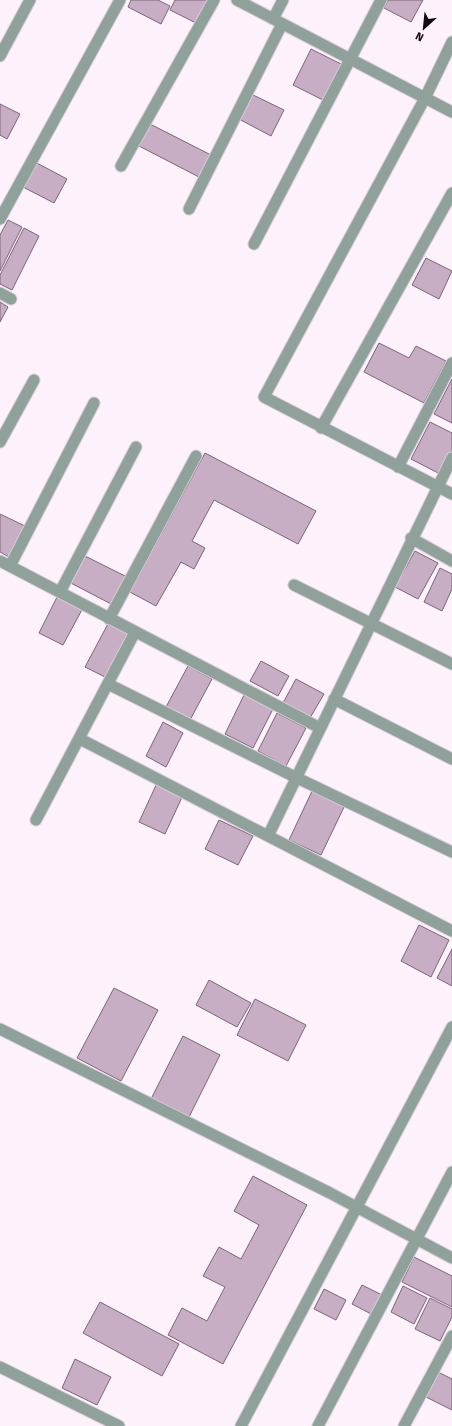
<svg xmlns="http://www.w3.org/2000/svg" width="452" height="1426" font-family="'Fira Sans',sans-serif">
  <rect width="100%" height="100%" fill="#fdf2fc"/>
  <path fill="#c8aec5" stroke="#7c6479" d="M131,0H158L170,6L161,24L128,7Z
    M175,0H210L198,24L170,10Z
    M388,0H423L411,22L384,8Z
    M311,49L343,65L325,101L293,85Z
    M249,93L284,110L271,136L237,118Z
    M0,104L20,114L7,139L0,135Z
    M150,124L211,155L199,177L139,146Z
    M33,161L67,179L54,203L21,186Z
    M8,220L22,227L0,271V235Z
    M24,228L39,236L12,290L0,284V275Z
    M426,258L452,271L439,299L412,285Z
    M0,302L8,307L0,322Z
    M379,343L409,358L416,346L446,361L424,403L364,372Z
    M452,379V423L434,414Z
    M430,422L452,433V451L440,474L411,459Z
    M205,453L316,511L298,544L214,500L192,541L205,548L194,569L181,562L156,606L130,592Z
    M0,514L25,526L9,557L0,552Z
    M415,551L438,563L418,599L395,587Z
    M81,554L127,577L113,605L67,581Z
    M440,568L452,574V589L442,611L424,602Z
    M59,593L84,606L63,645L39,633Z
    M110,620L130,631L105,677L85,667Z
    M261,661L289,676L278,696L250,681Z
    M188,666L212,679L190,720L166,707Z
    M296,679L324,694L310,718L283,703Z
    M244,695L273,709L253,748L225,734Z
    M277,713L306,728L286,766L258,751Z
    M163,722L183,733L166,767L146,756Z
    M158,781L184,793L165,834L139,822Z
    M313,789L345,805L321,855L289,840Z
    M219,820L253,836L238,865L205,849Z
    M419,925L449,940L431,977L401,961Z
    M452,949V986L437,978Z
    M209,980L251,1003L237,1027L196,1005Z
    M114,988L158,1010L121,1081L77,1058Z
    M255,999L306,1025L288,1061L237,1035Z
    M183,1036L220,1055L189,1117L151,1099Z
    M253,1176L307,1205L223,1364L168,1335L182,1308L207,1321L225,1287L203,1276L219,1247L241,1259L259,1225L234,1211Z
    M414,1257L452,1276V1307L402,1282Z
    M362,1285L384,1296L375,1316L352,1304Z
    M403,1286L427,1298L414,1324L391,1312Z
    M324,1289L346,1300L336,1320L314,1309Z
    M430,1298L452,1309V1317L440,1341L415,1329Z
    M100,1302L179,1344L162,1376L83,1333Z
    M75,1359L111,1377L97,1405L62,1388Z
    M438,1372L452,1379V1410L426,1397Z"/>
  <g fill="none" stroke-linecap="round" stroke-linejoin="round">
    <defs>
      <path id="minor" d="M237,0L452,112
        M273,19L283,0
        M452,42L425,98L264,397L452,494
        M0,56L30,0
        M121,166L214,0
        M189,209L282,24
        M0,219L120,0
        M254,244L381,0
        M0,293L11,299
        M321,428L452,193
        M0,442L34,380
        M398,467L452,363
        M411,538L452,561
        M0,561L320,728
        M10,566L94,403
        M294,585L452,664
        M60,592L136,447
        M109,619L196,456
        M108,684L295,777L452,852
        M334,699L452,759
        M80,739L452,931
        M36,820L135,632
        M268,836L452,458
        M0,1029L330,1193L452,1258
        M0,1367L119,1426
        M241,1426L452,1027
        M318,1426L452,1172
        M404,1426L452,1336"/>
    </defs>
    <use href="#minor" stroke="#d7cdd6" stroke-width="13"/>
    <use href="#minor" stroke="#90a09a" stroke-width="11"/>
  </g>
  <g transform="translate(424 28) rotate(207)" stroke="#fdf2fc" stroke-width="3" paint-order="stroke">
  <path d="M0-3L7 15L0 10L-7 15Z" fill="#110810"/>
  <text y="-6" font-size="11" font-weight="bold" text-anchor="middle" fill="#110810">N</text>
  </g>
</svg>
